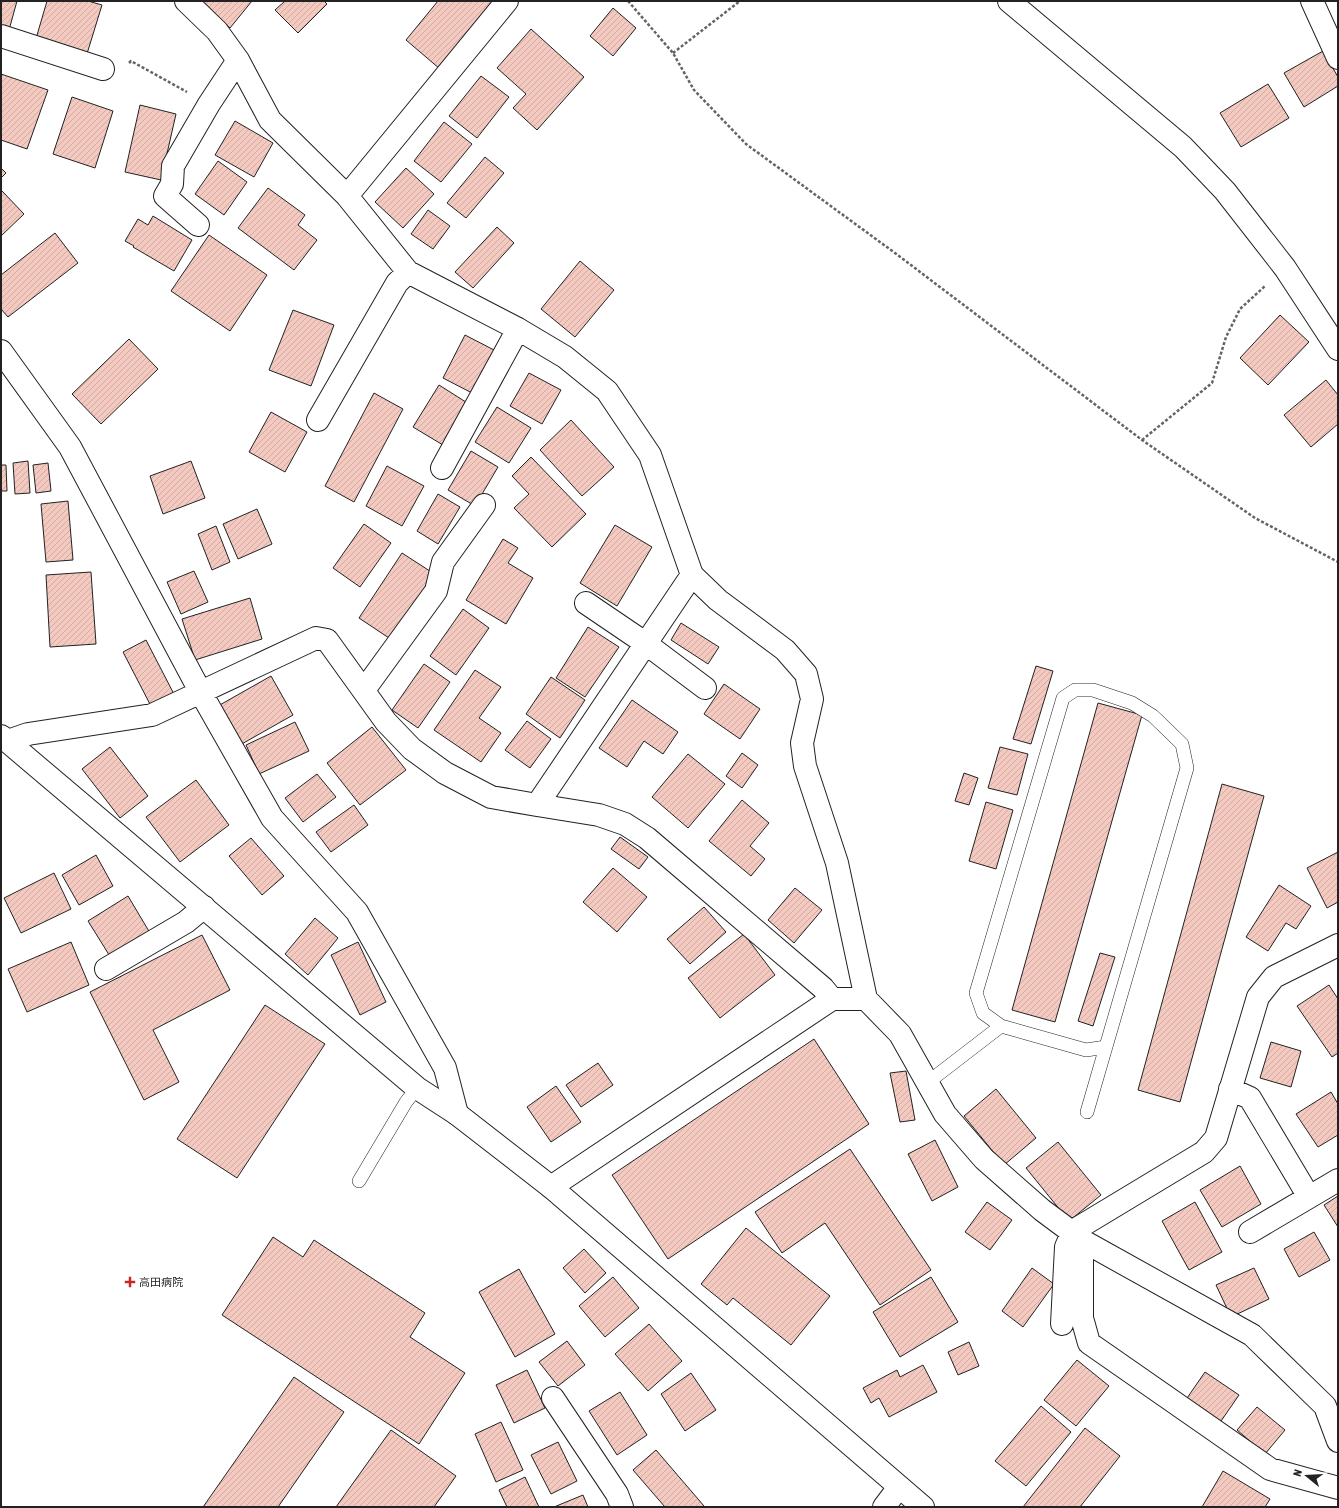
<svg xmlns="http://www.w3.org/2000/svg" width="1339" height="1508" font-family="'Asap Condensed','Noto Sans JP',sans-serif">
  <defs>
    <pattern id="building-hatch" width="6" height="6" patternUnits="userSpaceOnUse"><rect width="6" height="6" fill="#f3c9c0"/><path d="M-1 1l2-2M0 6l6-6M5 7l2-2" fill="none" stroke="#d0aca5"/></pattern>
  </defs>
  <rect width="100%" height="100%" fill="#fff"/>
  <path fill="url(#building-hatch)" stroke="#222" d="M1,1H17L9,30L1,28Z
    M47,1H88L102,5L86,57L35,42Z
    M197,1H252L230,28Z
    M285,1H324L327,4L298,33L275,10Z
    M438,1H497L440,69L406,40Z
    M613,8L636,28L613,56L590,36Z
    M531,29L584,77L537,130L513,108L526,94L497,68Z
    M1323,51L1338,77V86L1304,107L1284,73Z
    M1,74L48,90L27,149L1,140Z
    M481,76L509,97L477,138L449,116Z
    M1268,84L1289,118L1241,147L1220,113Z
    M72,97L113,111L95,168L53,154Z
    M140,105L176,114L161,180L125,172Z
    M235,121L273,143L254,177L215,155Z
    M444,122L472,144L441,182L414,161Z
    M485,157L504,173L466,218L447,203Z
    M218,161L247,182L224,215L195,194Z
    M1,168L6,173L1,178Z
    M406,168L434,194L403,228L375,202Z
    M268,188L305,215L298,225L317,240L294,270L238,228Z
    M2,191L24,214L1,236V192Z
    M428,210L450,226L433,249L411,234Z
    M153,216L192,240L174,271L133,247L134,246L125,241L138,219L148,225Z
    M497,227L514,243L473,288L455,272Z
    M55,233L78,263L8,317L1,309V275Z
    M209,235L267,275L230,331L171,291Z
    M580,261L614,290L575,337L541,309Z
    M293,310L334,325L311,386L269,370Z
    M1280,315L1309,342L1268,385L1240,358Z
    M465,335L496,351L474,394L443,378Z
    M129,339L158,369L101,424L72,394Z
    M529,373L561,390L542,424L510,406Z
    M1326,380L1338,395V424L1311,447L1284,415Z
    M439,385L469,404L443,445L413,427Z
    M374,393L403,409L354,502L325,486Z
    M497,407L531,428L509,463L475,442Z
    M271,412L307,432L285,472L249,452Z
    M571,420L614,467L582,496L540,450Z
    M471,451L498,467L475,506L448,490Z
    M531,457L586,514L552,547L514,508L529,494L512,476Z
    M28,461L30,493L15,494L13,463Z
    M191,461L205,498L163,514L150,476Z
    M48,463L51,491L36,493L33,465Z
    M1,465H6L7,491H1Z
    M387,466L424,486L402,526L366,506Z
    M438,494L460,507L438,544L417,531Z
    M68,501L73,560L46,562L41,504Z
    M257,509L272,544L238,559L223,524Z
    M364,524L391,543L360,587L333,568Z
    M615,525L652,547L617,606L580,583Z
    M216,526L230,562L212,570L198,534Z
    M503,539L518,548L508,563L533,578L506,624L466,600Z
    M402,553L436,575L392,640L359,618Z
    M194,571L208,602L181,614L167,582Z
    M91,572L96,644L50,647L46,575Z
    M250,598L262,639L195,660L182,619Z
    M463,609L489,628L456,675L430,656Z
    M681,623L719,647L708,664L671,640Z
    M588,627L619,647L585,697L556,678Z
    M146,640L176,698L153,710L123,652Z
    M424,664L450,682L418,728L392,710Z
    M1036,666L1053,671L1031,744L1013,739Z
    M475,670L501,687L479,718L501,733L481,762L434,730Z
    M271,676L293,715L240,745L218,706Z
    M551,677L585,700L560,738L526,714Z
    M724,684L760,709L740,739L704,714Z
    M632,700L678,732L663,754L644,741L627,767L599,748Z
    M1098,703L1142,715L1055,1022L1012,1010Z
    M527,721L551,739L530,768L505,750Z
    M295,722L309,751L259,774L246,745Z
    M372,727L406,770L360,805L327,763Z
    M110,747L148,796L120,818L82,769Z
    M1000,747L1028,754L1017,795L988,788Z
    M742,753L758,765L742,788L726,776Z
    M688,754L725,784L688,828L652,797Z
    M964,773L978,778L969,805L955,801Z
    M317,774L336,797L303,822L285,798Z
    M196,780L229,825L180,862L146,817Z
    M1222,784L1264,796L1180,1102L1138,1090Z
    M742,800L769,823L750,846L765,859L751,876L709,841Z
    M986,802L1013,810L996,869L969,861Z
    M354,805L368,825L331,852L316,832Z
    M620,837L648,857L639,869L611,849Z
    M251,838L284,876L262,895L229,856Z
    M1338,852V902L1327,908L1307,868Z
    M96,855L113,886L79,905L62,875Z
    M613,868L647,897L617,932L583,902Z
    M54,873L71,909L21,933L4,898Z
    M1279,885L1311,906L1296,929L1286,923L1268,951L1246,937Z
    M795,888L822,910L794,943L768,920Z
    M128,896L150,933L111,958L88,921Z
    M704,907L726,932L690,964L667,939Z
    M315,918L338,938L308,975L285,954Z
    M744,934L775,975L720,1018L688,978Z
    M202,935L230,990L153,1030L179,1082L144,1100L90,992Z
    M71,942L89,985L27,1012L8,969Z
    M358,942L386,1002L360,1015L331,955Z
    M1100,953L1115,957L1093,1026L1078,1021Z
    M1329,985L1338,999V1053L1332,1057L1297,1006Z
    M265,1005L325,1044L237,1178L177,1139Z
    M814,1039L869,1124L668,1259L612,1175Z
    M1271,1042L1301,1051L1291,1087L1260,1078Z
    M598,1063L613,1085L581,1107L566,1085Z
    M906,1071L915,1120L900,1122L890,1073Z
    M556,1086L581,1122L551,1142L527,1107Z
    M996,1089L1036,1138L1004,1165L964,1116Z
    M1331,1092L1338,1104V1135L1318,1147L1296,1114Z
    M935,1140L958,1187L932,1201L908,1154Z
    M1058,1142L1101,1195L1069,1221L1026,1168Z
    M850,1149L931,1270L880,1305L825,1223L782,1253L755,1212Z
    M1240,1166L1261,1204L1222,1227L1200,1190Z
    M1338,1196V1227L1324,1205Z
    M987,1202L1012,1220L990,1250L965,1232Z
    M1195,1202L1222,1252L1189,1270L1162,1221Z
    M746,1228L830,1296L791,1345L733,1298L727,1305L701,1284Z
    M1314,1232L1330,1260L1299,1277L1284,1249Z
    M273,1237L303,1257L314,1240L425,1313L410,1337L465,1373L419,1444L222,1315Z
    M584,1249L606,1273L585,1293L563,1268Z
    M1032,1268L1054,1284L1023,1327L1002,1311Z
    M1254,1268L1269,1299L1231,1317L1216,1285Z
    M519,1269L555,1334L515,1357L479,1292Z
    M613,1277L639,1308L605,1337L579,1306Z
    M931,1277L958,1322L900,1357L873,1312Z
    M649,1324L682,1361L648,1391L615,1354Z
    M567,1341L585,1365L558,1386L539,1362Z
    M969,1342L979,1366L958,1375L948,1352Z
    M1077,1360L1109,1386L1076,1426L1044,1400Z
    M923,1365L937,1392L889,1417L879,1398L871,1403L863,1388L897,1370L900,1377Z
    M527,1370L545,1408L514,1423L496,1385Z
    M1205,1372L1239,1395L1219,1424L1185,1401Z
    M691,1373L716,1410L685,1431L661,1394Z
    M294,1377L344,1412L278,1507H203Z
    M620,1392L647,1435L617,1455L589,1411Z
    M1041,1406L1071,1432L1026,1486L995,1461Z
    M1257,1407L1285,1430L1265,1454L1237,1430Z
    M501,1422L523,1470L496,1482L475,1434Z
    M1085,1428L1120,1456L1080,1507H1023Z
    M391,1430L456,1476L434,1507H336Z
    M558,1442L577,1481L551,1494L531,1455Z
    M656,1450L704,1506V1507H665L633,1470Z
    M1223,1471L1270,1499L1265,1507H1202Z
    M525,1477L539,1507H507L499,1490Z
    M583,1495L588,1507H554Z"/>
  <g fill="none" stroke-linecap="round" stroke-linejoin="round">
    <defs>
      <path id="service" d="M927,1083L1001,1026
        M1087,1112L1187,768L1182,744L1153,716L1132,703L1093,690H1075L1063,698L976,993L983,1013L1001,1026L1086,1050L1106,1047
        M359,1181L406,1102L417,1088"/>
      <path id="minor" d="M186,1L217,31L238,60L270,120L347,196L408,272L518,329L565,357L607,391L650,455L692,575L718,600L785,650L806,674L812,699L802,743L805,766L837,863L866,999L900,1034L945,1114L984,1159L1042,1210L1085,1242L1252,1335L1325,1406L1338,1441
        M1009,1L1183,147L1225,191L1285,268L1338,349
        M1312,1L1338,58
        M1,36L103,69
        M347,196L507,1
        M198,225L165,196L172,184L173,166L209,104L238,60
        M1,351L70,447L201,693L272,818L357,912L445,1068L457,1114
        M318,420L397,283L408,272
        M442,468L518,329
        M586,603L645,643L705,688
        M364,690L436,591L443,562L484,505
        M8,741L28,734L152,715L316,638L327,640L386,722L412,749L445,773L491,797L537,805L692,575
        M537,805L599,815L625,824L647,838L823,988L832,999
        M106,969L186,922L204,907
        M1230,1089L1250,1098L1309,1197
        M551,1187L832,999H866
        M1250,1232L1338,1180
        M1085,1242L1082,1257V1318L1089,1343L1270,1469L1338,1488
        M1062,1324L1066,1247L1073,1231L1204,1152L1216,1138L1258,997L1274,977L1338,945
        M553,1398L617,1494L622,1507
        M884,1507L899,1487"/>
      <path id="tertiary" d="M1,736L417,1088L457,1114L551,1187L923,1507"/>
    </defs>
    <use href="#service" stroke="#222" stroke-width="14"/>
    <use href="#minor" stroke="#222" stroke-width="24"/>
    <use href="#tertiary" stroke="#222" stroke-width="24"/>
    <path stroke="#646464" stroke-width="2.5" stroke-dasharray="3 2" stroke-linecap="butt" d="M628,1L673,53L694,90L746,144L895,253L1142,440L1255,518L1338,562
      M673,53L740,1
      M129,63L131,61L187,92
      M1142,440L1212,383L1226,337L1240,309L1265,286"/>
    <use href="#service" stroke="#fff" stroke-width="13"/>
    <use href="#minor" stroke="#fff" stroke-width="22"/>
    <use href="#tertiary" stroke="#fff" stroke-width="22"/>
  </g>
  <path fill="#c62828" stroke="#fff" stroke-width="1.5" d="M128 1276h4v4h4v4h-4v4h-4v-4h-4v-4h4z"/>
  <g text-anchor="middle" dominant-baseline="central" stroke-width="3" stroke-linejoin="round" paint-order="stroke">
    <g font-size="11" fill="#222" stroke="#fff" text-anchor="start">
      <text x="139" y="1282">高田病院</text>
    </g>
  </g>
  <rect width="1339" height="1508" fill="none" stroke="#222222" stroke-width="4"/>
  <g transform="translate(1307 1476) rotate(288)" stroke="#ffffff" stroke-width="3" paint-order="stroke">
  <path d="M0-3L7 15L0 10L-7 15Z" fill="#222222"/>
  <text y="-6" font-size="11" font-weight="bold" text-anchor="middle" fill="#222222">N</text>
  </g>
</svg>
